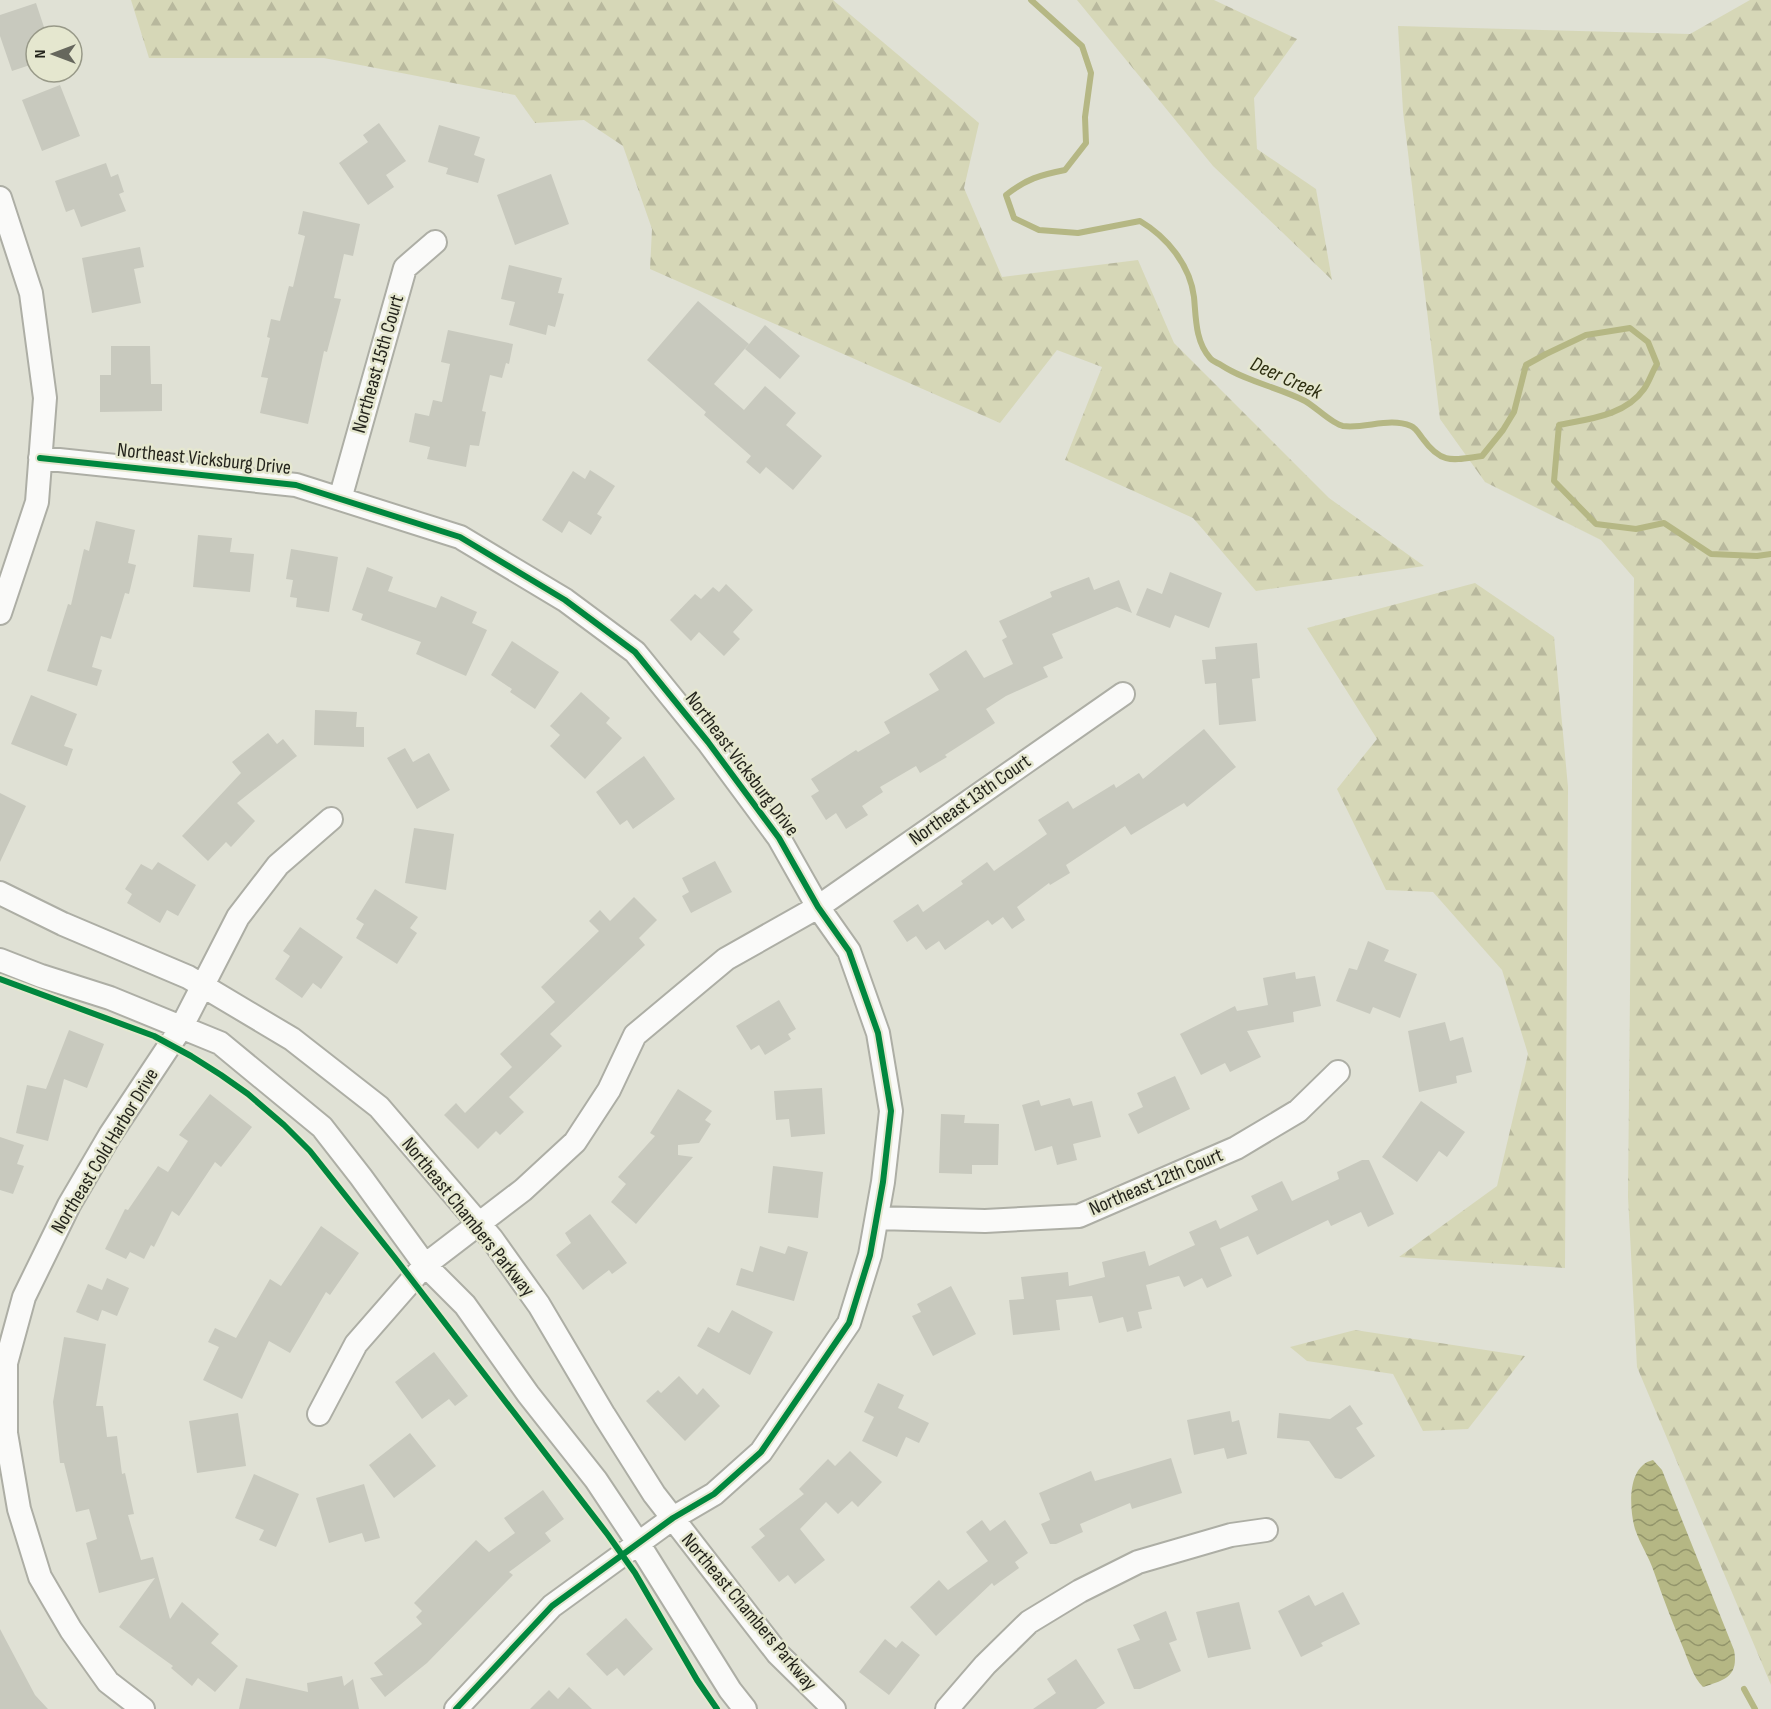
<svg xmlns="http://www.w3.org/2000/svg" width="1771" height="1709" font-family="'Sofia Sans Condensed',sans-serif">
  <defs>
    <pattern id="forest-firs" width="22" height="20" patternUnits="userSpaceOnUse" patternTransform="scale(1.5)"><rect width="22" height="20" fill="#d6d7b7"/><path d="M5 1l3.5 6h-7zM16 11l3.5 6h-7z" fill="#b8b89d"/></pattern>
    <pattern id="water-waves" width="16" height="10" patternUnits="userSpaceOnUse" patternTransform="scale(1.5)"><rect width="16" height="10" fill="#b5b784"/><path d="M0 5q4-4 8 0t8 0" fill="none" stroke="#93956b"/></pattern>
  </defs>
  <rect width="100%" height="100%" fill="#e0e1d5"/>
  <path fill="url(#forest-firs)" d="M131,0H833L979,123L964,188L1002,277L1138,260L1174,343L1329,498L1424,566L1256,591L1193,518L1065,460L1102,367L1057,350L1000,423L650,269L652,229L623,146L584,120L535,123L515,95L324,58H149Z
    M1077,0H1214L1297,39L1254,98L1257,149L1316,189L1332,280L1213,166Z
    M1750,0H1771V1685L1637,1367L1628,1197L1634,578L1601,540L1485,482L1440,419L1403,111L1398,26L1690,34Z
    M1475,583L1554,637L1568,787L1565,1268L1399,1257L1497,1186L1528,1054L1502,970L1433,892L1386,890L1337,789L1377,739L1307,628Z
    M1355,1330L1525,1356L1468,1429L1423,1431L1393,1374L1307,1361L1290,1347Z"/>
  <path fill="url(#water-waves)" d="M1653,1460L1662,1470L1734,1650C1739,1677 1724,1680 1703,1687C1693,1677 1689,1662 1684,1650C1673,1624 1663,1598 1654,1572C1649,1557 1640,1544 1635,1529C1629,1508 1627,1466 1653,1460Z"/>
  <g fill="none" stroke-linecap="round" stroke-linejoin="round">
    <path stroke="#b5b784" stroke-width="6" d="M1031,0L1082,46L1091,73L1085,117L1086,143L1065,170C1040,175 1026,179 1006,195L1014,218L1039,230L1078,233L1140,221C1167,237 1190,265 1194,297C1196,317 1195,341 1210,358C1212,361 1218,363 1221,365C1247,382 1278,387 1305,401C1316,407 1332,424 1343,426C1366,429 1389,417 1411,426C1416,428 1419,434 1423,439C1442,465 1453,460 1482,456L1503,430L1514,412L1526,365L1546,354L1586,335L1630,328L1648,342L1657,364C1652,372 1649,382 1644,389C1625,416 1588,419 1559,425L1554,481L1596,524L1636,529L1664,523L1711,554L1757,556L1771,554
      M1744,1689L1755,1709"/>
  </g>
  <path fill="#c8c9be" d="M36,3L47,36H36V63L12,71L0,36V15Z
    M60,85L80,136L42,151L22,100Z
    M379,123L406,161L386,175L394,187L368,205L339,163L368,142L363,135Z
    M439,125L480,137L474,155L485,159L478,183L446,174L448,168L428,162Z
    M106,163L111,177L118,174L124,192L119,194L126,211L81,227L74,209L66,212L55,181Z
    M551,174L569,224L515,245L497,195Z
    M303,211L360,224L353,256L344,254L334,298L341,299L327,352L324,351L308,424L260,413L268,378L261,377L270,338L267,337L271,319L280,321L289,286L293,287L305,236L298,234Z
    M140,247L144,267L134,269L141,303L92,313L82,258Z
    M509,265L562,278L558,293L564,294L555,327L548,325L546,335L509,325L515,302L501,299Z
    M698,301L749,344L714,384L744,410L765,386L796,413L786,425L822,456L793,490L766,467L760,474L746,462L751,456L704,415L706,412L647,360Z
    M765,325L800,356L780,379L745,349Z
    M448,330L513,344L509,364L506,363L502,378L490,375L482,411L486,412L479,446L470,445L466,467L427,459L430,447L409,442L415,413L429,416L433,400L442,402L450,364L441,362Z
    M111,346H150L151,384H162V411L100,412V375H111Z
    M590,470L615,486L597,514L602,517L591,535L569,521L562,533L542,520L573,471L585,479Z
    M96,521L135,530L128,563L136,565L129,594L125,593L111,639L101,636L92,667L102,670L97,686L47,671L68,604L71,605L84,549L89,551Z
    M198,535L232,538L230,552L254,554L250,592L193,587Z
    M291,549L338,557L329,612L296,607L297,598L290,597L293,580L286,579Z
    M367,567L393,577L388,591L436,608L441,596L477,612L472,623L487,630L466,676L416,654L421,642L361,620L363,614L352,610Z
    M1170,572L1222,593L1209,628L1175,615L1170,628L1136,615L1147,588L1162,594Z
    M1089,577L1094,590L1119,580L1132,613L1117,607L1052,634L1063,658L1043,667L1048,677L1006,696L986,709L995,723L945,755L947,757L920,773L916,766L880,787L883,792L862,806L868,815L846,829L836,813L826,820L811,796L819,791L811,779L856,750L858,752L890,733L884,722L939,690L929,674L966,650L984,678L1013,664L1002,640L1007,637L999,621L1052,597L1050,592Z
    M726,584L753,610L733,632L740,639L724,656L699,632L691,641L670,620L695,594L701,599L713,587L719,592Z
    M512,641L559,672L535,709L510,692L512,689L491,675Z
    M1257,643L1260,678L1252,679L1256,721L1219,725L1216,683L1205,684L1202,660L1216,659L1215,647Z
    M581,692L610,718L606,723L622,738L585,779L550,746L560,735L550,726Z
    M31,695L77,714L64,746L73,749L67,766L11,744Z
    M315,710L357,712L356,727H364V747L314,745Z
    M1204,729L1236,767L1187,807L1184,803L1131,835L1125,826L1066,865L1070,873L1050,885L1049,883L1017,907L1025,920L1012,929L1003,917L992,925L988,920L945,950L939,941L926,950L916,936L907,942L893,921L918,904L923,912L963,884L961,881L987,862L994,871L1047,834L1038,820L1068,801L1073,809L1114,784L1116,788L1139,773L1143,779Z
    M268,733L277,744L283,739L297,756L237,803L255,821L231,847L226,842L208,861L182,836L241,773L232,762Z
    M405,748L413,762L429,753L450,790L417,809L387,758Z
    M644,756L675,799L633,829L627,820L620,825L596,792Z
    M0,793L26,806L0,862Z
    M414,828L454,834L446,890L405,883Z
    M715,861L732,892L691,913L682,896L689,892L682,878Z
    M158,862L196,885L178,916L167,910L160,923L127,903L132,894L125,889L141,864L152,870Z
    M375,889L418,917L410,928L417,933L397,964L356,938L364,924L356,919Z
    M634,897L657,920L639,938L645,945L550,1034L562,1046L509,1097L524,1112L500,1135L496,1131L478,1149L444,1115L456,1103L465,1113L512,1067L500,1054L555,1002L541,987L599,931L589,921L600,910L610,921Z
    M300,927L343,957L321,989L313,983L302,998L275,979L290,956L283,951Z
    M1368,941L1389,950L1384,961L1417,974L1400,1018L1373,1007L1370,1014L1336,1001L1349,968L1357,970Z
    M1295,972L1296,979L1315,976L1321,1006L1293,1012L1294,1022L1247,1031L1261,1057L1230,1072L1225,1063L1201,1075L1180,1034L1235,1006L1237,1011L1268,1005L1263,978Z
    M779,1000L796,1029L788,1034L791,1039L765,1055L759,1045L751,1050L736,1026Z
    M1445,1022L1450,1041L1463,1037L1472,1072L1456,1076L1457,1083L1419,1092L1408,1031Z
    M69,1030L104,1044L87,1088L64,1079L48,1141L16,1133L27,1085L46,1089Z
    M1175,1076L1190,1109L1138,1134L1128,1114L1143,1107L1137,1093Z
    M822,1088L825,1134L791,1137L789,1119L776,1120L774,1091Z
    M678,1089L712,1111L705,1120L711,1124L699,1143L678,1145V1155L693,1157L636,1224L611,1202L626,1184L618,1177L655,1136L650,1133Z
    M210,1094L252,1127L221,1167L215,1162L179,1216L172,1211L154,1247L151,1245L144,1259L130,1252L126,1259L105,1249L125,1209L128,1210L158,1166L168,1172L188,1141L179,1135Z
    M1070,1098L1073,1106L1092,1101L1101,1137L1073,1144L1077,1160L1057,1165L1052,1146L1035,1151L1022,1105L1039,1100L1041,1106Z
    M1421,1101L1465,1132L1447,1157L1439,1151L1417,1182L1382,1157Z
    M941,1114L965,1115L964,1123L999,1124L998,1165H972V1174L939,1173Z
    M0,1137L24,1145L17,1164L24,1166L13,1194L0,1190Z
    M1362,1160H1369L1394,1214L1368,1227L1361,1212L1331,1226L1328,1220L1257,1255L1248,1236L1220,1248L1232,1276L1207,1288L1202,1278L1184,1287L1179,1276L1146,1285L1152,1309L1138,1312L1142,1328L1127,1332L1123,1317L1099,1323L1092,1296L1056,1300L1060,1330L1013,1335L1009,1300L1024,1299L1021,1277L1068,1272L1069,1286L1105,1277L1102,1262L1145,1251L1149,1266L1195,1245L1189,1232L1216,1220L1220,1229L1258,1210L1251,1196L1282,1181L1292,1201L1339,1179L1337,1172Z
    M773,1166L823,1172L818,1218L768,1213Z
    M590,1214L627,1263L612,1274L609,1270L583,1290L556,1255L571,1243L565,1233Z
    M321,1226L359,1253L330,1295L326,1292L290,1353L269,1341L242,1399L203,1380L219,1347L208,1342L215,1328L236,1338L270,1279L281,1286Z
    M760,1246L785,1254L788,1246L808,1252L794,1301L736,1285L741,1268L753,1272Z
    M107,1278L129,1288L117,1316L102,1310L98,1321L76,1312L88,1284L102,1290Z
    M951,1286L976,1334L933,1356L912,1316L921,1312L917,1304Z
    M732,1310L773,1332L750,1375L697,1346L708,1327L719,1333Z
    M64,1337L106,1344L96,1406H103L107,1437L117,1436L122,1474L125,1473L134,1514L128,1515L141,1560L153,1557L170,1619L182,1602L219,1634L211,1643L238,1666L215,1692L198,1678L192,1686L171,1668L173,1666L119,1627L155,1578L99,1593L86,1543L97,1539L89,1509L76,1512L64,1463H60L53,1402Z
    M434,1352L468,1396L455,1406L449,1399L422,1419L395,1382Z
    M679,1376L697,1395L703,1388L720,1406L685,1441L646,1401L658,1390L661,1393Z
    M878,1383L904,1395L898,1408L929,1423L919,1443L906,1437L897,1457L862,1441L874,1417L864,1412Z
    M1350,1405L1363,1424L1356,1428L1375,1456L1341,1479L1335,1478L1309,1441L1277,1438L1279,1413L1330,1419Z
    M1230,1411L1232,1422L1239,1420L1247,1454L1227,1459L1224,1448L1194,1455L1187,1420Z
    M238,1413L246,1466L197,1473L189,1421Z
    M410,1433L436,1466L394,1498L369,1465Z
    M850,1451L882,1482L858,1507L852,1501L838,1514L826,1502L800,1529L825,1560L795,1584L788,1575L779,1582L751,1547L765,1536L759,1529L804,1494L799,1489L828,1459L835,1466Z
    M1171,1458L1182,1493L1132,1509L1130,1503L1080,1524L1083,1532L1056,1544H1050L1041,1524L1050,1520L1039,1493L1091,1471L1095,1481Z
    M254,1474L299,1494L276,1547L259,1540L264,1530L235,1518Z
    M364,1484L380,1538L365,1542L362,1533L329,1543L316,1498Z
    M543,1490L564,1519L545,1533L551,1541L509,1572L513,1575L427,1663L385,1697L370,1678L383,1675L374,1663L422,1624L416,1617L422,1611L414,1603L476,1540L489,1552L515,1533L504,1518Z
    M982,1520L990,1531L1005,1520L1028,1553L1015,1562L1019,1568L994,1586L992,1583L936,1636L910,1607L939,1580L948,1590L988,1561L966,1532Z
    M1343,1592L1360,1624L1321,1643L1323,1646L1301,1657L1278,1611L1309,1595L1315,1606Z
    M1239,1602L1251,1649L1208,1658L1196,1612Z
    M1166,1611L1177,1640L1169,1643L1181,1671L1140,1689H1134L1117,1649L1140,1640L1133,1625Z
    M626,1618L653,1649L624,1676L617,1668L607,1676L586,1654Z
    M0,1629L35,1695L48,1709H0Z
    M885,1639L896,1648L902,1641L920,1655L889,1695L859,1672Z
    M1076,1659L1105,1703L1096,1709H1033L1056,1693L1047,1679Z
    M342,1676L344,1686L353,1679L359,1709H239L246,1678L308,1692L307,1683Z
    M569,1687L592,1709H530L549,1690L558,1699Z"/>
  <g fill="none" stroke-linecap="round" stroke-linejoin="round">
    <defs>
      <path id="street" d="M0,198L31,293L45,398L37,502L0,613
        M40,458L296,485L460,537L565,600L635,652L708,742L779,838L818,907L849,951L878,1033L891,1111L883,1182L870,1255L849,1323L761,1452L714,1494L673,1518L552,1606L456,1709
        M340,499L405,268L435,242
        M0,893L63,924L188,977L292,1039L379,1107L492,1239L539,1305L604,1415L654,1494L778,1654L834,1709
        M0,960L41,976L110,998L220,1043L322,1127L361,1177L425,1265L465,1305L528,1394L596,1480L640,1546L730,1690L745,1709
        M877,1218L985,1221L1079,1216L1236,1148L1298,1111L1338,1072
        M319,1414L356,1344L425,1265L523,1190L575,1142L609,1090L635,1035L726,959L818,907L1123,694
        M143,1709L108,1682L71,1630L40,1577L19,1509L6,1433V1363L24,1297L69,1205L110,1135L181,1028L238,917L278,865L331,819
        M947,1709L985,1665L1029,1622L1080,1591L1138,1562L1231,1535L1266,1530"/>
    </defs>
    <use href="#street" stroke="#adaea5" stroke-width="26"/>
    <use href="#street" stroke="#fafaf9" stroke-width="22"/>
    <defs>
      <path id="cycleway" d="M40,458L296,485L460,537L565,600L635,652L708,742L779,838L818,907L849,951L878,1033L891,1111L883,1182L870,1255L849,1323L761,1452L714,1494L673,1518L552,1606L456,1709
        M0,979L154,1036L191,1056L221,1075L248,1094L284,1125L310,1151L395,1258L608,1535L635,1573L697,1680L717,1709"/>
    </defs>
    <use href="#cycleway" stroke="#e5e7cf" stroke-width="10"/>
    <use href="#cycleway" stroke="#00873e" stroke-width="6"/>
  </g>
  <g text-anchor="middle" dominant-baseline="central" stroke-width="5" stroke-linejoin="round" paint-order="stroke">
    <g font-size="20" fill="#25251d" stroke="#e5e7cf">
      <text transform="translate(378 364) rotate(-74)">Northeast 15th Court</text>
      <text transform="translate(204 459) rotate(6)">Northeast Vicksburg Drive</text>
      <text transform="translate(742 764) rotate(53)">Northeast Vicksburg Drive</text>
      <text transform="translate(970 800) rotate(-35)">Northeast 13th Court</text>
      <text transform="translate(105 1151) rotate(-59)">Northeast Cold Harbor Drive</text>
      <text transform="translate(1156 1182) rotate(-23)">Northeast 12th Court</text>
      <text transform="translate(468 1217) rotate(51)">Northeast Chambers Parkway</text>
      <text transform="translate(749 1612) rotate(50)">Northeast Chambers Parkway</text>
    </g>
    <g font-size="21" font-style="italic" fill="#2d2e10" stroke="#e5e7cf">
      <text transform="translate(1286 378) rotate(24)">Deer Creek</text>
    </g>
  </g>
  <g transform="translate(54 54) rotate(270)"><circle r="28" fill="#e5e7cf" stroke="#989988" stroke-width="1.5"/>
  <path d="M0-4.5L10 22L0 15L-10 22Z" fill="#66675d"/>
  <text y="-9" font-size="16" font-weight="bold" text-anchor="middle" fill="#25251d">N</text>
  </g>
</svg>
